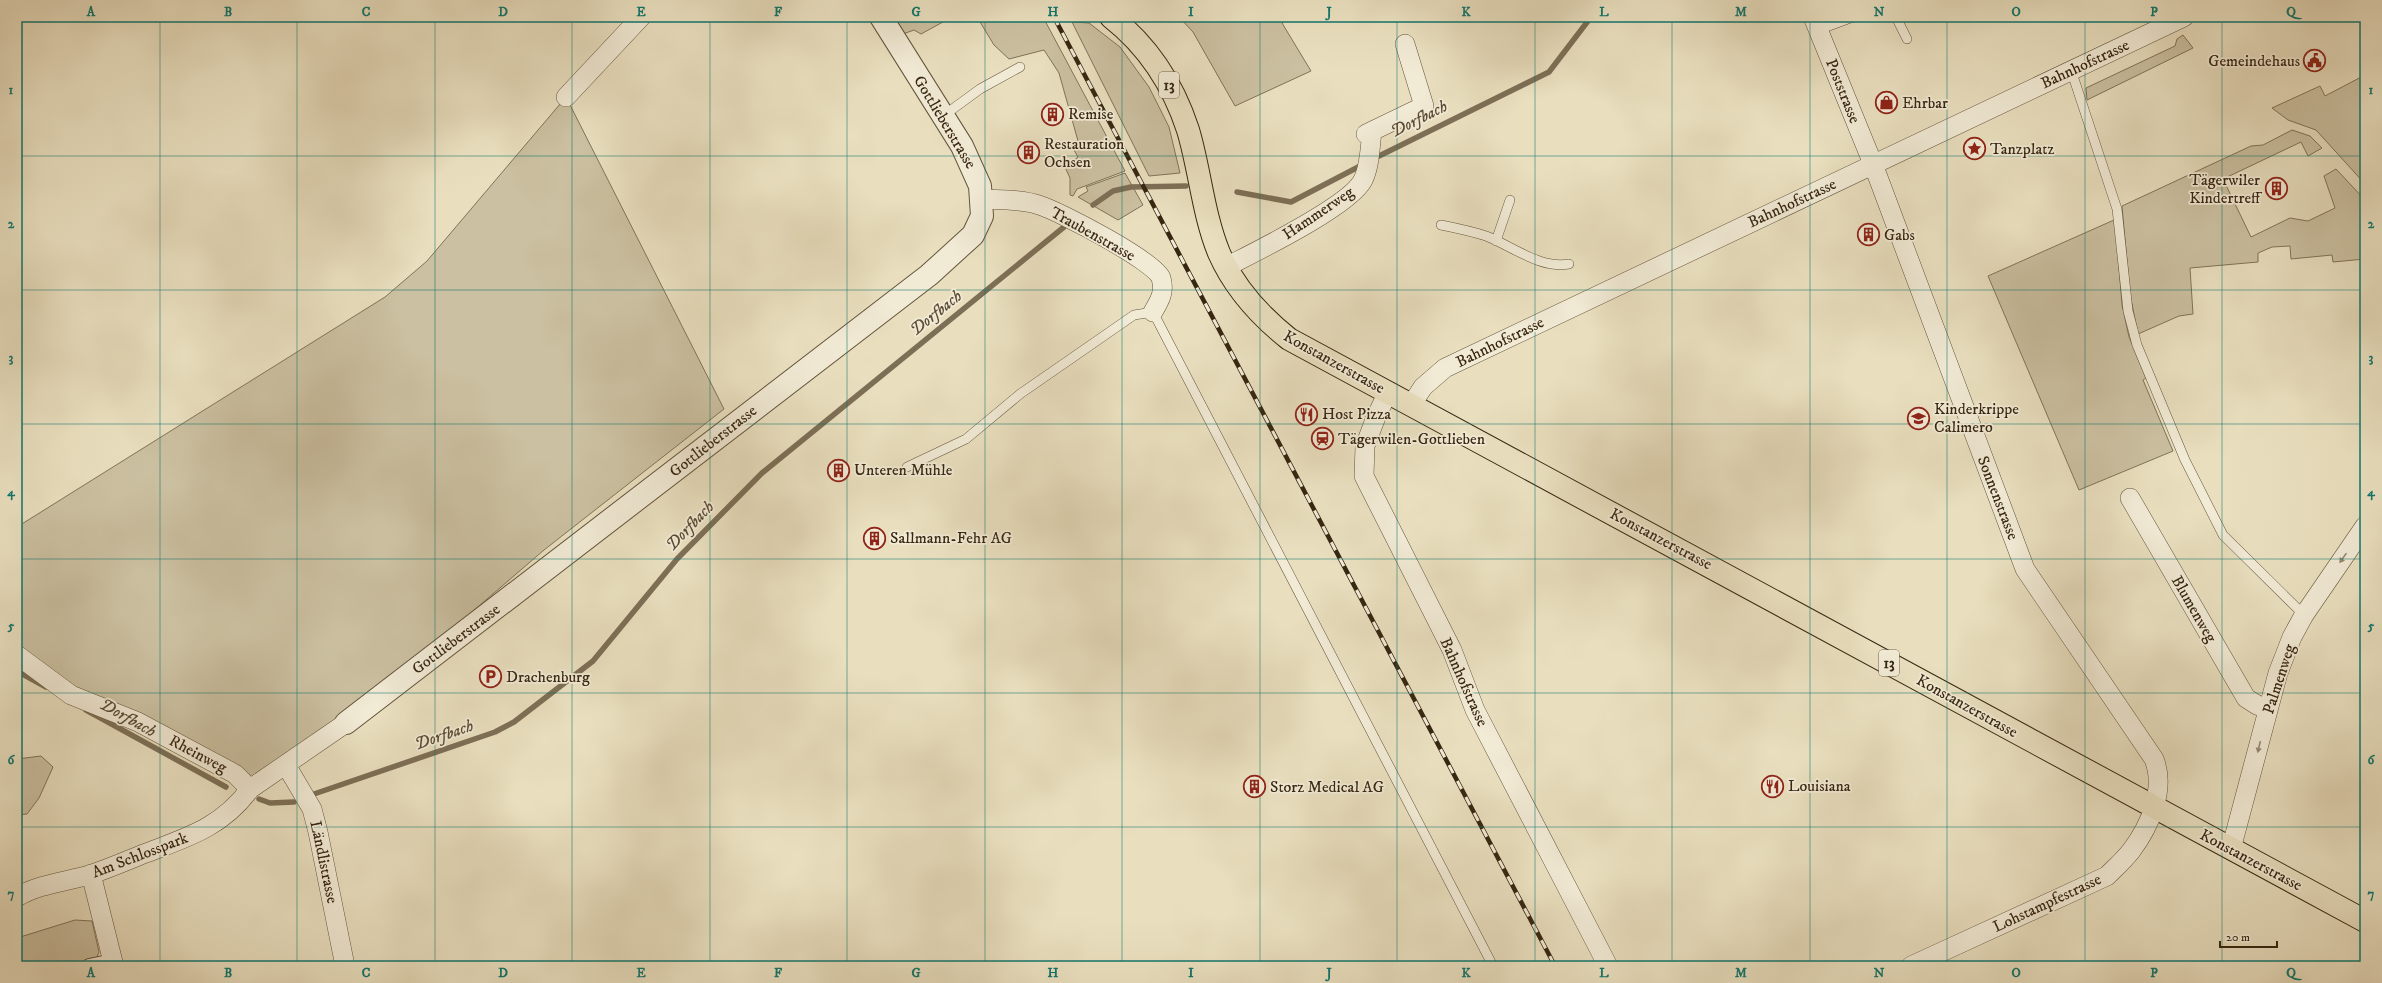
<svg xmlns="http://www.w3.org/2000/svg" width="2382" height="983" font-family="'IM FELL DW Pica',serif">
  <rect width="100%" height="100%" fill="#e9dfbf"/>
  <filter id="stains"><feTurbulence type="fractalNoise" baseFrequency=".005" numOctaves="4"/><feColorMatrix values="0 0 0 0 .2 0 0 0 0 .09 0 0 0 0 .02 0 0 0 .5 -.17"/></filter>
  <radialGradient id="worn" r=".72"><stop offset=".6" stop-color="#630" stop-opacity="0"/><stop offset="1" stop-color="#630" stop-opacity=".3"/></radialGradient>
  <path fill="#cbc0a1" stroke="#817359" d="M894,17H952L921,34L914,30L903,34Z
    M977,17H1043L1125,171L1077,189L1073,196L1070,195V178L1065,167L1078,157L1071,145L1078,141L1059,73L1044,50L1009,59L994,45Z
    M1179,17H1292L1282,23L1311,71L1235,106L1193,32Z
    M1072,22L1089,23L1120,47L1149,87L1169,127L1180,173L1149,176Z
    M2183,35L2193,48L2087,100L2086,88L2175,46L2177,39Z
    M2365,75V184L2316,130L2288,120L2272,108L2320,86L2325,96Z
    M566,97L724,409L544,550L322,741L250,789L17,655V527L385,297L427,261Z
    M2292,130L2310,136L2322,148L2308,156L2301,142L2223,179L2251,237L2290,218L2308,221L2335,208L2324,176L2336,169L2365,200V259L2333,262L2332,255L2291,259L2290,246L2272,247L2258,253V262L2190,268L2193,314L2179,316L2138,334L2130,294L2122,206L2251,146L2263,145Z
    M1125,173L1143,205L1118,220L1078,197L1088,191L1086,187Z
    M2114,220L2116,229L2122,305L2129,337L2146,378L2143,380L2173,451L2079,490L1988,276Z
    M41,756L53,767L39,798L27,814L17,815V759Z
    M75,920L92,921L99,952L96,959L72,966H17V938Z"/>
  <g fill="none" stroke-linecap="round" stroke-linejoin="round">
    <path stroke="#7d6f56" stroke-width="5.5" d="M1373,159L1549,72L1591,17
      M1237,192L1291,202L1364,164
      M1093,205L1113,191L1131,187L1186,186
      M17,671L46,687
      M86,710L226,787
      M314,794L495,732L514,722L593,661L677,559L762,473L1064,227
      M259,799L270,803L294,802"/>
    <defs>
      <path id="service" d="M1896,17L1907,39
        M1818,30L1853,17
        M2071,70L2117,209L2128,311L2137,345L2185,460L2223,535L2304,615
        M943,116L980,89L1020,67
        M1441,225C1456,228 1471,231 1486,236C1512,246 1540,269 1569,264
        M1496,241L1510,200
        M907,467L966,439L1020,394L1134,315L1153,312L1493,966"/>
      <path id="pedestrian" d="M89,966L113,961"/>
      <path id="minor" d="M1813,17L1873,164L2025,569L2154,759C2166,789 2150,826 2131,851C2124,860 2115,868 2107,876L1911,966
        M566,97L641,17
        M1366,134L1424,106L1405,44
        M982,199C1001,200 1021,199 1039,205C1059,211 1156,262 1161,278C1165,292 1160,300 1153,312
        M1226,267C1255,252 1350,206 1363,180C1370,166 1370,147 1372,131
        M1388,392L1376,417L1365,446L1364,476L1452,650L1475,710L1608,966
        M1412,404L1423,387L1445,368L2184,17
        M2130,498L2246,698L2257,705L2268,709
        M17,655L71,695L138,722L235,774L250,789
        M286,765L312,809L318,832L345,966
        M2231,849L2278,673L2292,637L2304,615L2365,526
        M91,874L114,966
        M17,897C41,883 67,882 92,874C110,868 128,860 146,853C188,837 222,827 250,789L346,723"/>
      <path id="tertiary" d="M346,723L929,275L973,235L982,216L980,186L962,146L881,17"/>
      <path id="primary" d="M1111,17C1148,46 1173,84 1188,130C1200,170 1203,214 1219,253C1234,287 1260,316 1289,339L2365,921"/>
    </defs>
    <use href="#service" stroke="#64543c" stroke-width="10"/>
    <use href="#pedestrian" stroke="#64543c" stroke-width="16"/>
    <use href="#minor" stroke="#64543c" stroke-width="20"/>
    <use href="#tertiary" stroke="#64543c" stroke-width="24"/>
    <use href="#primary" stroke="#372611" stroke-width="24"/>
    <use href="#service" stroke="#f1ead5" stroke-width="9"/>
    <use href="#pedestrian" stroke="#f1ead5" stroke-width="14"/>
    <use href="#minor" stroke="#f1ead5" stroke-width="19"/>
    <use href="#tertiary" stroke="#f1ead5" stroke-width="22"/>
    <use href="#primary" stroke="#e9dfbf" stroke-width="22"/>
    <defs>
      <path id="rail" d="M1054,17L1555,966"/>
    </defs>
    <use href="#rail" stroke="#372611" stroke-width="4.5"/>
    <use href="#rail" stroke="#f1ead5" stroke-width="3" stroke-dasharray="9" stroke-linecap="butt"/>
  </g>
  <defs><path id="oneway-solid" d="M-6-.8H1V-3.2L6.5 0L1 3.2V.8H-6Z"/></defs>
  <g fill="#948873">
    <use href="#oneway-solid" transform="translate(2343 558) rotate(125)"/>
    <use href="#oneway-solid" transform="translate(2259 747) rotate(103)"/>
  </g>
  <path fill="none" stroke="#0f766e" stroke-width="1" stroke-opacity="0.55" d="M160,17V966M297,17V966M435,17V966M572,17V966M710,17V966M847,17V966M985,17V966M1122,17V966M1260,17V966M1397,17V966M1535,17V966M1672,17V966M1810,17V966M1947,17V966M2085,17V966M2222,17V966M17,156H2365M17,290H2365M17,424H2365M17,559H2365M17,693H2365M17,827H2365"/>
  <defs>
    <symbol id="civic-ring" viewBox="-11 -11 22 22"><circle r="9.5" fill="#f1ead5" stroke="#8f2418" stroke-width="1.5"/><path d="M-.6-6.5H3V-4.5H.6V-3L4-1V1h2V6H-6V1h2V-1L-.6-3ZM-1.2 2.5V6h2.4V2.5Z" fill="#8f2418"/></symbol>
    <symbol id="shop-ring" viewBox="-11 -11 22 22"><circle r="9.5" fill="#f1ead5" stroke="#8f2418" stroke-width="1.5"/><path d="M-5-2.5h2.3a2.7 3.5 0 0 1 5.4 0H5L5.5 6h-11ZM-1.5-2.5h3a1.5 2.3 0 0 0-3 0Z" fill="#8f2418"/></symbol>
    <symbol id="building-ring" viewBox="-11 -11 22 22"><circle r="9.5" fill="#f1ead5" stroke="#8f2418" stroke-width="1.5"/><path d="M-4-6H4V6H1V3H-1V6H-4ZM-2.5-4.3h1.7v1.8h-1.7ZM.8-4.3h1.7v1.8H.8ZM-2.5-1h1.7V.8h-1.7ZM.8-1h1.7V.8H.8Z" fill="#8f2418"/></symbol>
    <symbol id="sight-ring" viewBox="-11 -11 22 22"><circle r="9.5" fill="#f1ead5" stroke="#8f2418" stroke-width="1.5"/><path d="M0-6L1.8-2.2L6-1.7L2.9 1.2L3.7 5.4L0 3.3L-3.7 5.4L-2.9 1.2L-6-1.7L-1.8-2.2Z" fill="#8f2418"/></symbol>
    <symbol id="restaurant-ring" viewBox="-11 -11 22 22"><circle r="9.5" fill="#f1ead5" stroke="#8f2418" stroke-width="1.5"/><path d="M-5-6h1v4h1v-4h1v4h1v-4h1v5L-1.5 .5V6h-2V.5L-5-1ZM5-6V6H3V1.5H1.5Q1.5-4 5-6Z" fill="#8f2418"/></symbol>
    <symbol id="school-ring" viewBox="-11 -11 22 22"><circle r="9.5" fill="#f1ead5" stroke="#8f2418" stroke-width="1.5"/><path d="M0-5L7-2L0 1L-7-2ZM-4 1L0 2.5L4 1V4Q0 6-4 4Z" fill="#8f2418"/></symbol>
    <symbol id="station-ring" viewBox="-11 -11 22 22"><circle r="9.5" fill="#f1ead5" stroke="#8f2418" stroke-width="1.5"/><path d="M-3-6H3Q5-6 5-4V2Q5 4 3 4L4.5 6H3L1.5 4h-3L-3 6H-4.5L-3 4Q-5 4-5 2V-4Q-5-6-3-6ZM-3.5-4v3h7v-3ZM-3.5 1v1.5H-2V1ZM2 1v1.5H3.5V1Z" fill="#8f2418"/></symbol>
    <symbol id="parking-ring" viewBox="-11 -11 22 22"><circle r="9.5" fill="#f1ead5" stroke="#8f2418" stroke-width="1.5"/><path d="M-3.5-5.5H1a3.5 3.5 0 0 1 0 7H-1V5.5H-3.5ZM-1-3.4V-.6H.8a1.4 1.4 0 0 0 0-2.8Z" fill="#8f2418"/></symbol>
  </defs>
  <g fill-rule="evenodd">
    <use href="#civic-ring" x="2302" y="48" width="25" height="25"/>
    <use href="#shop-ring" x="1874" y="90" width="25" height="25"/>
    <use href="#building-ring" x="1040" y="102" width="25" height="25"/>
    <use href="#sight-ring" x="1962" y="136" width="25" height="25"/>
    <use href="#building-ring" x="1016" y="140" width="25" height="25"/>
    <use href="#building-ring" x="2264" y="176" width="25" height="25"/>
    <use href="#building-ring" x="1856" y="222" width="25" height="25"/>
    <use href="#restaurant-ring" x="1294" y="402" width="25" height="25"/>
    <use href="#school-ring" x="1906" y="406" width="25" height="25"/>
    <use href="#station-ring" x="1310" y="426" width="25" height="25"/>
    <use href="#building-ring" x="826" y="458" width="25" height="25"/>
    <use href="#building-ring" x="862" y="526" width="25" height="25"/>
    <use href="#parking-ring" x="478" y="664" width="25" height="25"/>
    <use href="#restaurant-ring" x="1760" y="774" width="25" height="25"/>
    <use href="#building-ring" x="1242" y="774" width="25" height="25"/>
  </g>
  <g text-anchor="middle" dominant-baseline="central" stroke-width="3.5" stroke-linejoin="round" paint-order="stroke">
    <g fill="#f1ead5" stroke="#6f614c" stroke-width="1">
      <rect x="1159" y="72" width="20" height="26" rx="3"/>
      <rect x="1879" y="650" width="20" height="26" rx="3"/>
    </g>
    <g font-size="15" font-weight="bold" fill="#372611">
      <text x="1169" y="85">13</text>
      <text x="1889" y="663">13</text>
    </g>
    <g font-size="16" fill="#372611" stroke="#f1ead5" text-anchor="start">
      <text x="2300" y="61" text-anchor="end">Gemeindehaus</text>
      <text x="1902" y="103">Ehrbar</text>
      <text x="1068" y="114">Remise</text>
      <text x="1044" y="144">Restauration<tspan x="1044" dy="18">Ochsen</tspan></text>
      <text x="1990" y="149">Tanzplatz</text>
      <text x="2260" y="180" text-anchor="end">Tägerwiler<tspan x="2260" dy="18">Kindertreff</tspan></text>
      <text x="1884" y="235">Gabs</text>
      <text x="1934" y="409">Kinderkrippe<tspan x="1934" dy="18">Calimero</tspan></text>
      <text x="1322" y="414">Host Pizza</text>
      <text x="1338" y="439">Tägerwilen-Gottlieben</text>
      <text x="854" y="470">Unteren Mühle</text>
      <text x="890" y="538">Sallmann-Fehr AG</text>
      <text x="506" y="677">Drachenburg</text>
      <text x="1788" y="786">Louisiana</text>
      <text x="1270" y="787">Storz Medical AG</text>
    </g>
    <g font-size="16" fill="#372611" stroke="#f1ead5">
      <text transform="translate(2085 64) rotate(-25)">Bahnhofstrasse</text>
      <text transform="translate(1843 91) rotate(68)">Poststrasse</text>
      <text transform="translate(945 122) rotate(59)">Gottlieberstrasse</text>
      <text transform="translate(1792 203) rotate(-25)">Bahnhofstrasse</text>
      <text transform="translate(1318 213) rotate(-34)">Hammerweg</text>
      <text transform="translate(1093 234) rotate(29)">Traubenstrasse</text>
      <text transform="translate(1500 342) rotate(-26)">Bahnhofstrasse</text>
      <text transform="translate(1334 362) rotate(29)">Konstanzerstrasse</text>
      <text transform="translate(713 441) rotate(-38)">Gottlieberstrasse</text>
      <text transform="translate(1998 498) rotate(69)">Sonnenstrasse</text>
      <text transform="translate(1661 539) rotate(28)">Konstanzerstrasse</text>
      <text transform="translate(2194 609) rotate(60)">Blumenweg</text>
      <text transform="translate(456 639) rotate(-37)">Gottlieberstrasse</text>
      <text transform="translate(2279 679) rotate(-72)">Palmenweg</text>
      <text transform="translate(1464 682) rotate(66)">Bahnhofstrasse</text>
      <text transform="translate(1967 706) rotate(29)">Konstanzerstrasse</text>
      <text transform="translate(198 754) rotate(28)">Rheinweg</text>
      <text transform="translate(140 855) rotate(-21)">Am Schlosspark</text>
      <text transform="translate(2251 860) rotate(28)">Konstanzerstrasse</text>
      <text transform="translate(324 862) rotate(78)">Ländlistrasse</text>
      <text transform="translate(2047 903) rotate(-25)">Lohstampfestrasse</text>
    </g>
    <g font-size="17" font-style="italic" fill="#5a4b34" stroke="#f1ead5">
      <text transform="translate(1419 119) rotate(-27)">Dorfbach</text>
      <text transform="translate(936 313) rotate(-39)">Dorfbach</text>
      <text transform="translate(690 526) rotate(-46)">Dorfbach</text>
      <text transform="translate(128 718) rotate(29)">Dorfbach</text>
      <text transform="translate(444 735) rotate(-19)">Dorfbach</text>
    </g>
  </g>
  <rect width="2382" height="983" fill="none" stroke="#e9dfbf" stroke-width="44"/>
  <path d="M2220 941v6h57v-6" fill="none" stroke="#372611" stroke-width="2"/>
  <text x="2226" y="941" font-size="12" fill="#372611" stroke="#f1ead5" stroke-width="3" paint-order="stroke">20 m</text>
  <rect x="22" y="22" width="2338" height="939" fill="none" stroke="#0f766e" stroke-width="1.5"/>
  <g font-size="13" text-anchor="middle" font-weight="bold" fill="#0f766e">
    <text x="91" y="16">A</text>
    <text x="228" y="16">B</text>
    <text x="366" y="16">C</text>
    <text x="503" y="16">D</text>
    <text x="641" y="16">E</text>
    <text x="778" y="16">F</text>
    <text x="916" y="16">G</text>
    <text x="1053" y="16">H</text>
    <text x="1191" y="16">I</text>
    <text x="1329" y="16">J</text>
    <text x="1466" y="16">K</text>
    <text x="1604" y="16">L</text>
    <text x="1741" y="16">M</text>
    <text x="1879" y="16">N</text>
    <text x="2016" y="16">O</text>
    <text x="2154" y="16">P</text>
    <text x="2291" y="16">Q</text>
    <text x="11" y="94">1</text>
    <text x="2371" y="94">1</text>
    <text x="11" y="228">2</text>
    <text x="2371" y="228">2</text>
    <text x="11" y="362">3</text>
    <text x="2371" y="362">3</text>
    <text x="11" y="496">4</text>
    <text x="2371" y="496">4</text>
    <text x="11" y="630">5</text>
    <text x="2371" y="630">5</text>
    <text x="11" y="764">6</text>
    <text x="2371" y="764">6</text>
    <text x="11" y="898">7</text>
    <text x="2371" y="898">7</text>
    <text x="91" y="977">A</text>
    <text x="228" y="977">B</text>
    <text x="366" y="977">C</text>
    <text x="503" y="977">D</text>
    <text x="641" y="977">E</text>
    <text x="778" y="977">F</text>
    <text x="916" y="977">G</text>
    <text x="1053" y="977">H</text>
    <text x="1191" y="977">I</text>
    <text x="1329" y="977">J</text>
    <text x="1466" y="977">K</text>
    <text x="1604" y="977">L</text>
    <text x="1741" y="977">M</text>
    <text x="1879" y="977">N</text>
    <text x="2016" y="977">O</text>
    <text x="2154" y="977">P</text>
    <text x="2291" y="977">Q</text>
  </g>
  <rect width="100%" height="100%" filter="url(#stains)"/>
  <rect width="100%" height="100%" fill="url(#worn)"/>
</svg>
